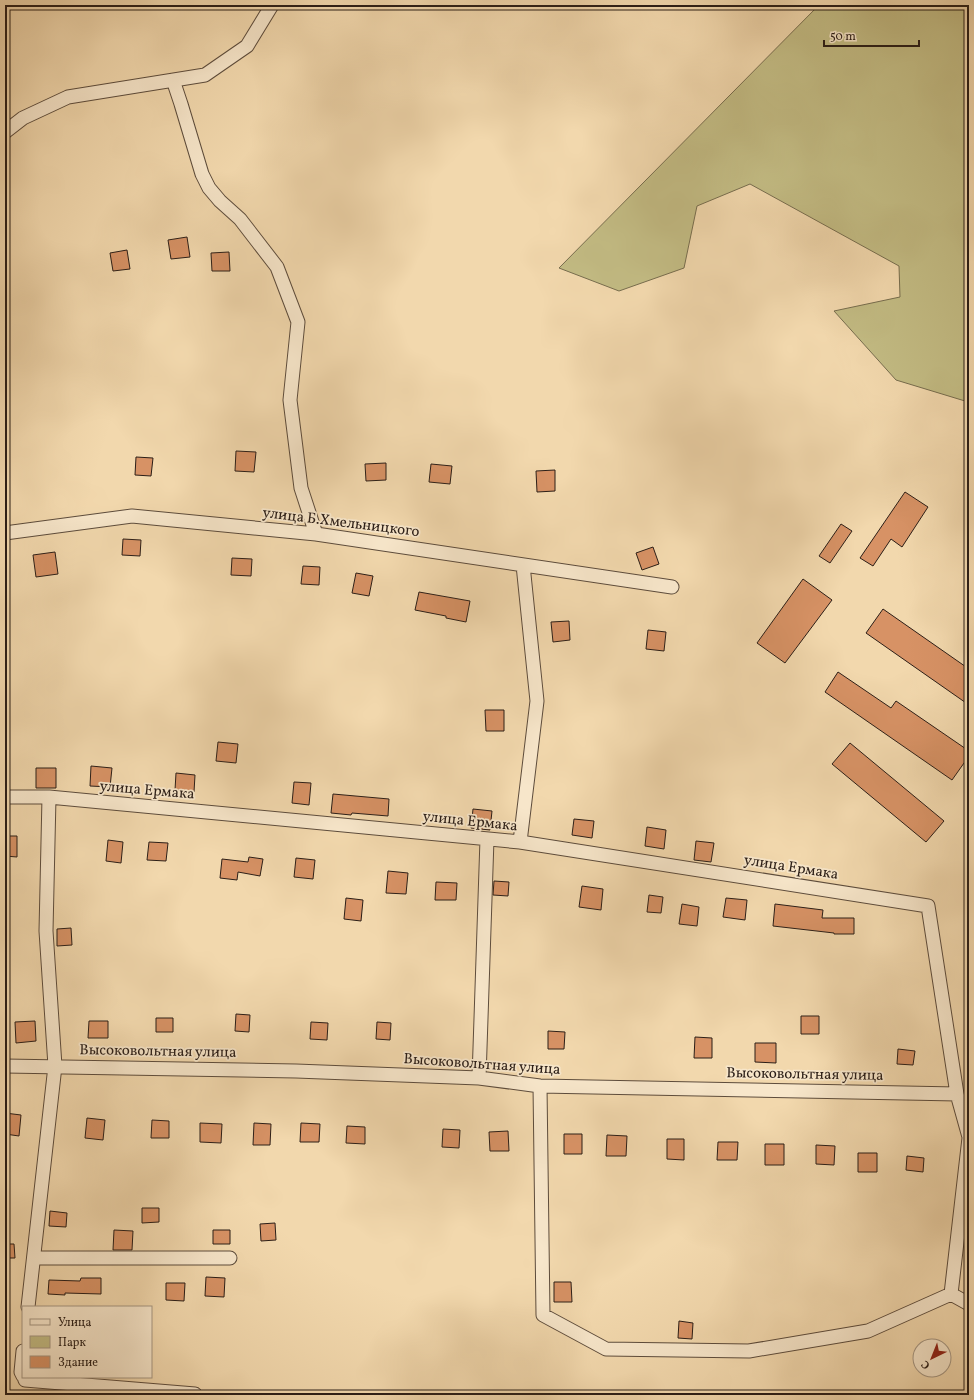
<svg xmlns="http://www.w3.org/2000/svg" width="974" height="1400" font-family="Vollkorn,serif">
  <rect width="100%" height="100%" fill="#f2d8ad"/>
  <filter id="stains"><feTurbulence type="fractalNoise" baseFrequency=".005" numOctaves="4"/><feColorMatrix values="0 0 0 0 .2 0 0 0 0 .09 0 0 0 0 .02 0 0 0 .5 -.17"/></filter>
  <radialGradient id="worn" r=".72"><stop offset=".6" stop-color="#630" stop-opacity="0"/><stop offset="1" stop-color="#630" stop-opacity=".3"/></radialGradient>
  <path fill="#c3bc84" stroke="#776d4e" d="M819,5H969V404L965,401L896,380L834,311L900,297L899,266L750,184L697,206L684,268L619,291L559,268Z"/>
  <path fill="#d79265" stroke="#2b1e17" d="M187,237L190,257L171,259L168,240Z
    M127,250L130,269L113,271L110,253Z
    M229,252L230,271H212L211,253Z
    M236,451L256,452L254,472L235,471Z
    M136,457L153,458L151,476L135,475Z
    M386,463V480L366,481L365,464Z
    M431,464L452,466L450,484L429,482Z
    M555,470V491L537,492L536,471Z
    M905,492L928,507L902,547L891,539L873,566L860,558Z
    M841,524L852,531L830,563L819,556Z
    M123,539L141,540L140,556L122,555Z
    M653,547L659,564L642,570L636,553Z
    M55,552L58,574L36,577L33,555Z
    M232,558L252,559L251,576L231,575Z
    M303,566L320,567L319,585L301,584Z
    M356,573L373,576L369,596L352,593Z
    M803,579L832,600L785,663L757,643Z
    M419,592L470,601L466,622L446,618V616L415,610Z
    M883,609L969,669V705L866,633Z
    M569,621L570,640L553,642L551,622Z
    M648,630L666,632L664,651L646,649Z
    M838,672L891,708L896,701L969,751V756L952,780L825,692Z
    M485,710H504V731H486Z
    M218,742L238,744L236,763L216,761Z
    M850,743L944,821L926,842L832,764Z
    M91,766L112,768L110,787L90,786Z
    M36,768H56V788H36Z
    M176,773L195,775L194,792L175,790Z
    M294,782L311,783L309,805L292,803Z
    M333,794L389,799L388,816L352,813L351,815L331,813Z
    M473,809L492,811L490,830L471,828Z
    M574,819L594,821L592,838L572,835Z
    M647,827L666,830L664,849L645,846Z
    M5,836H17V857L5,856Z
    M108,840L123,842L121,863L106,861Z
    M696,841L714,843L711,862L694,860Z
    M149,842L168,843L166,861L147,860Z
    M249,857L263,859L260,876L238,872L237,880L220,878L222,859L248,862Z
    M296,858L315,860L313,879L294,877Z
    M388,871L408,873L406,894L386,893Z
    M494,881L509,882L508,896L493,895Z
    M436,882L457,883L456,900H435Z
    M582,886L603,889L601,910L579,907Z
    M649,895L663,897L661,913L647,912Z
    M346,898L363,900L361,921L344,919Z
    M726,898L747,900L745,920L723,917Z
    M682,904L699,907L697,926L679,924Z
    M775,904L823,910L822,918H854V934H834V933L773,926Z
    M71,928L72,945L57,946V929Z
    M236,1014L250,1015L249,1032L235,1031Z
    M801,1016H819V1034H801Z
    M156,1018H173V1032H156Z
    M35,1021L36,1041L16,1043L15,1022Z
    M89,1021H108V1038H88Z
    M311,1022L328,1023L327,1040L310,1039Z
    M377,1022L391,1023L390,1040L376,1039Z
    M548,1031L565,1032L564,1049H548Z
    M695,1037L712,1038V1058H694Z
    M755,1043H776V1063L755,1062Z
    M898,1049L915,1051L913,1065L897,1064Z
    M5,1113L21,1115L19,1136L5,1134Z
    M87,1118L105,1120L103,1140L85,1138Z
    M152,1120L169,1121V1138H151Z
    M200,1123L222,1124L221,1143L200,1142Z
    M254,1123L271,1124L270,1145H253Z
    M301,1123L320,1124L319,1142H300Z
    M347,1126L365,1127V1144L346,1143Z
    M443,1129L460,1130L459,1148L442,1147Z
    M508,1131L509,1151H490L489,1132Z
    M564,1134H582V1154H564Z
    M607,1135L627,1136L626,1156H606Z
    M667,1139H684V1160L667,1159Z
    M718,1142H738L737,1160H717Z
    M765,1144H784V1165H765Z
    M816,1145L835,1146L834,1165L816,1164Z
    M858,1153H877V1172H858Z
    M907,1156L924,1158L923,1172L906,1170Z
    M142,1208H159V1222L142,1223Z
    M50,1211L67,1213L66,1227L49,1226Z
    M275,1223L276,1240L261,1241L260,1224Z
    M114,1230L133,1231L132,1250H113Z
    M213,1230H230V1244H213Z
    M5,1244H14L15,1258H5Z
    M206,1277L225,1278L224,1297L205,1296Z
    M81,1278H101V1294L65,1293V1295L48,1294L49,1280L80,1281Z
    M554,1282H571L572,1302H554Z
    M166,1283H185L184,1301L166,1300Z
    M679,1321L693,1323L692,1339L678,1338Z"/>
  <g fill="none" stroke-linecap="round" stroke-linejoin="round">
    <defs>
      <path id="minor" d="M173,80L181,104L202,174L209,188L220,201L240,219L277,267L298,322L290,400L301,488L316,534
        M5,132L23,118L68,97L205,75L247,46L272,5
        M5,533L132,516L316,534L672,587
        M5,797H49L520,842L928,906L957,1094L969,1137
        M520,842L537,701L523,565
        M5,1066L296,1071L479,1078L540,1086L957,1094
        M479,1078L487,839
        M540,1086L543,1315L606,1349L749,1351L868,1331L951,1294L969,1138
        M34,1258H230
        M951,1294L969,1304
        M28,1307L55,1066L46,931L49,797
        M23,1351L21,1372L23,1376
        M24,1377L25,1380L195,1394"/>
    </defs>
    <use href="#minor" stroke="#5d4c3c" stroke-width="15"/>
    <use href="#minor" stroke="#f7e6ca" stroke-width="13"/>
  </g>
  <g text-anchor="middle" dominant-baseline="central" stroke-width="3.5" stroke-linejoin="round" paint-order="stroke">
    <g font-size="15" fill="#2b1e17" stroke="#f7e6ca">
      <text transform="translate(341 523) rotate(7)">улица Б.Хмельницкого</text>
      <text transform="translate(147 791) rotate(5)">улица Ермака</text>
      <text transform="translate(470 822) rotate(6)">улица Ермака</text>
      <text transform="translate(791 868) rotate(9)">улица Ермака</text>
      <text transform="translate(158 1052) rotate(1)">Высоковольтная улица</text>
      <text transform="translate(482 1065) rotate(4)">Высоковольтная улица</text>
      <text transform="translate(805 1075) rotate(1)">Высоковольтная улица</text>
    </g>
  </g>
  <rect width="974" height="1400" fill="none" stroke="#f2d8ad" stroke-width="20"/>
  <rect x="6" y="6" width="962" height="1388" fill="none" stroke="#2b1e17" stroke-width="2"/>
  <rect x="10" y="10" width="954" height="1380" fill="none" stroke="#2b1e17"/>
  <rect x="22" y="1306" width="130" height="72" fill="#f7e6ca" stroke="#a59682"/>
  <rect x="30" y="1319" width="20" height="6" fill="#f7e6ca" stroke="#a59682"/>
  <text x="58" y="1326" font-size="12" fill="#2b1e17">Улица</text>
  <rect x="30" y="1336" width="20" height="12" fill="#c3bc84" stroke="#a59682"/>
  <text x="58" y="1346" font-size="12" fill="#2b1e17">Парк</text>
  <rect x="30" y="1356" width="20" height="12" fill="#d79265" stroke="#a59682"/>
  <text x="58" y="1366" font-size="12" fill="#2b1e17">Здание</text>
  <g transform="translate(932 1358) rotate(223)"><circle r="19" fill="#f7e6ca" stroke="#a59682"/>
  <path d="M0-3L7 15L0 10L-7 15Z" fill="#8f2418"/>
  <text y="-6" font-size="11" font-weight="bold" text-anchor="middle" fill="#2b1e17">С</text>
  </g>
  <path d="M824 40v6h95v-6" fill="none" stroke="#2b1e17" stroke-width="2"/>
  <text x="830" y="40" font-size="12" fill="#2b1e17" stroke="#f7e6ca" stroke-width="3" paint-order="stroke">50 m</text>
  <rect width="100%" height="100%" filter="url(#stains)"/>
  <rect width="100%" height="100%" fill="url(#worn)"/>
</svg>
